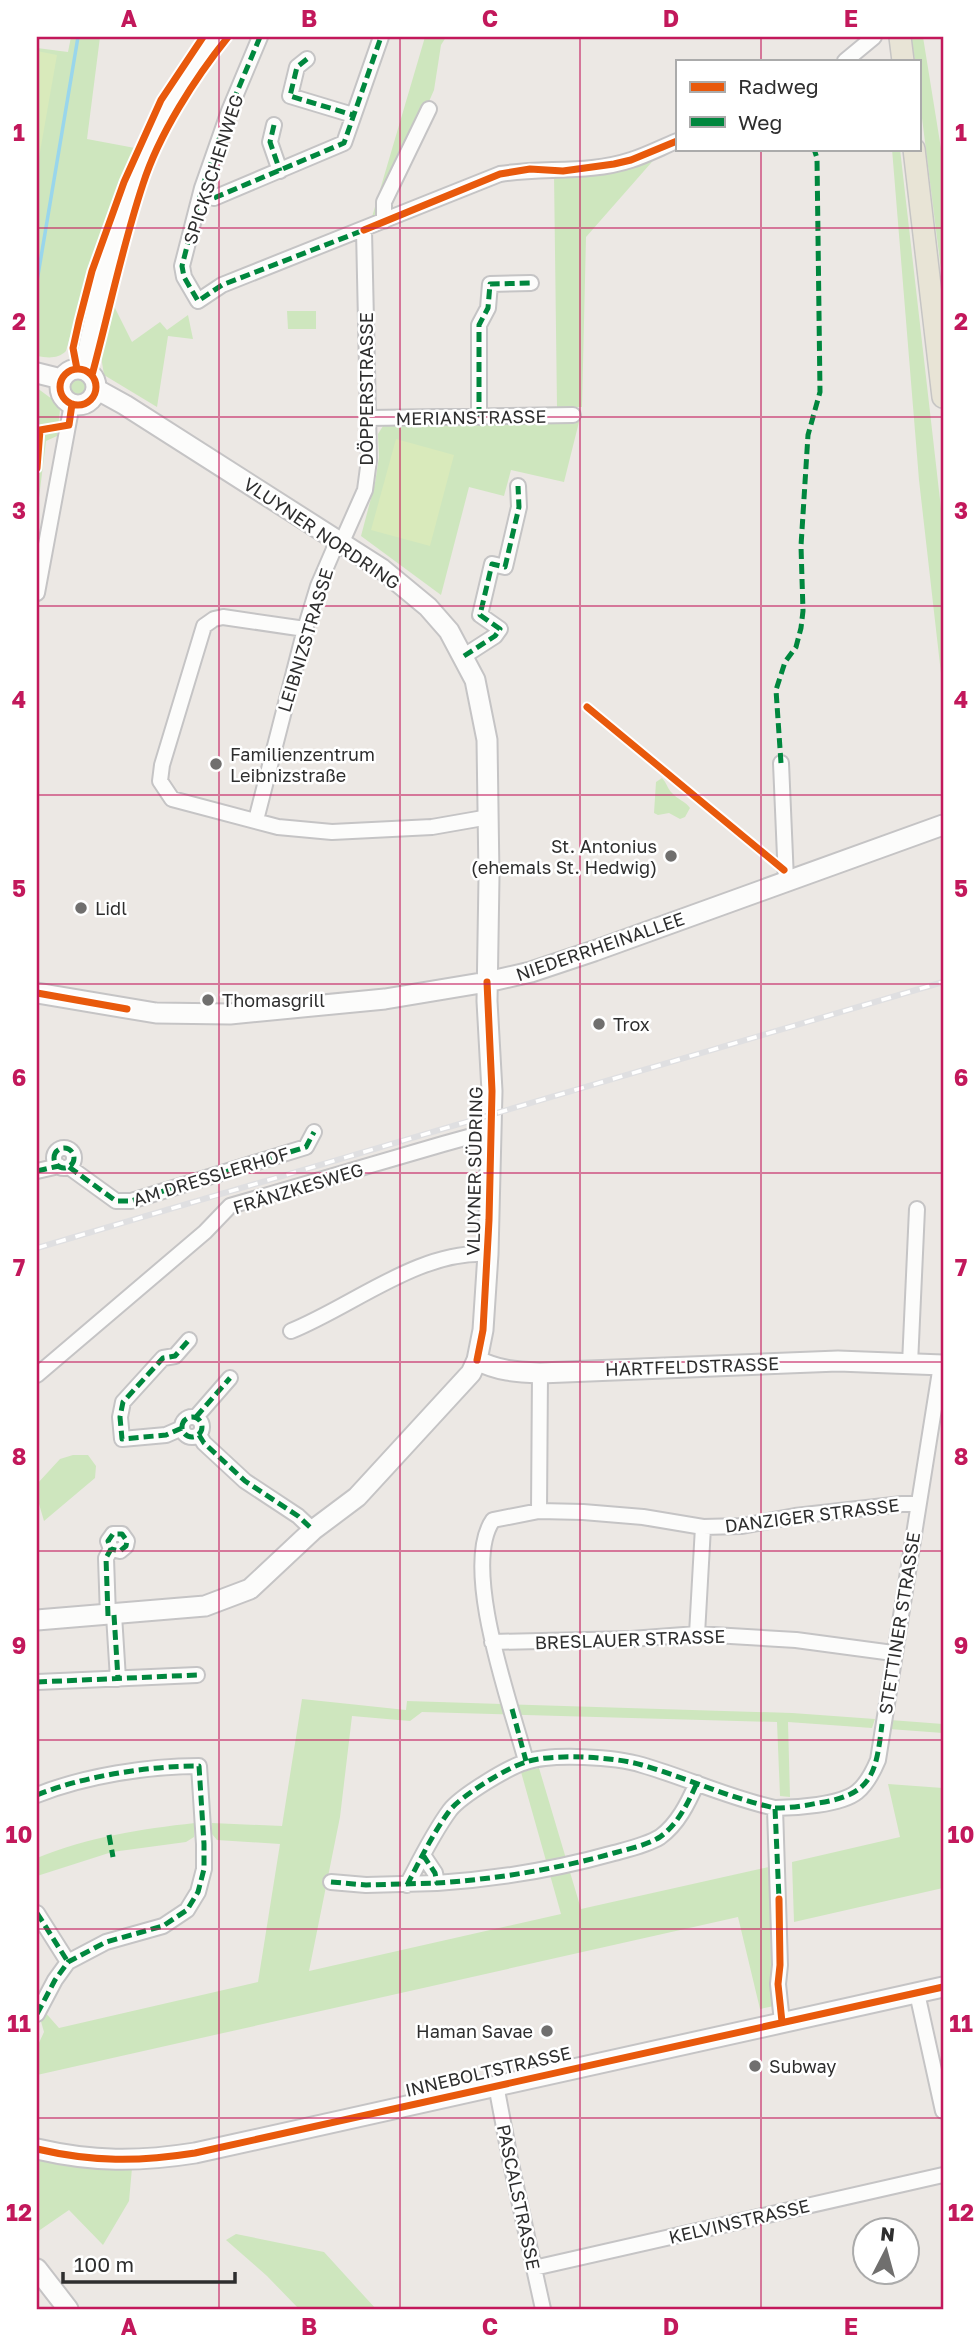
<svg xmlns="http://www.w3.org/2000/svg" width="980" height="2346" font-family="'Golos Text',sans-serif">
  <rect width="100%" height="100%" fill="#ece8e4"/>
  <path fill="#cee6be" d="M71,37H100L87,139L135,148L95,248L66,351C58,359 48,358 37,356V48L68,52Z
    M425,37H446L441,45L434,90L380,214L372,217Z
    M911,37H923L943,161V286L919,94V61H915Z
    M892,149H900L943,526V691L919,480Z
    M658,155L586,237L582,407H557L554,174Z
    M113,304L132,342L160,322L167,330L188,315L193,339L168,336L157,407L104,375L101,356Z
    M287,311H316V329H288Z
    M66 387a11 11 0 1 1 22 0a11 11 0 1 1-22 0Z
    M37,388L52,399L60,410L57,436L46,441L37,514Z
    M579,422L564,482L511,470L504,496L469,487L441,595L361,536L375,483L379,457L378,434L383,426Z
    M662,778C667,783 667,788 672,793C677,799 685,801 690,808L685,817L680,819L669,813L658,815L654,813L656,782Z
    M73,1455H88L96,1466L95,1478L44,1521L37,1497V1484L60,1459Z
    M302,1699L406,1710L407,1701L792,1713L875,1719L872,1728L788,1722L790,1797L780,1796L777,1722L422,1712L410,1721L352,1716L340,1817L309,1971L561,1914L521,1772L539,1768L581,1909L773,1866L775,1921L770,1922L771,1952L776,1957L774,2006L760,2009L738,1917L37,2075V2047L44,2032L40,2018L44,2011L59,2028L258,1982L280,1844L217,1840L212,1834V1823L282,1826Z
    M890,1720L943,1724V1733L889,1729Z
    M888,1784L943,1788V1888L794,1922L792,1862L900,1837Z
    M195,1823L194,1837L186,1842L112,1852L37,1876V1858C88,1837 141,1829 195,1823Z
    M37,2159L71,2164L132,2168L129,2201L103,2245L69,2210L37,2232Z
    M236,2234L324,2252L376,2309H299L267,2276L226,2240Z"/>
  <path fill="#d9eabb" d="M37,51L57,55L37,169Z
    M396,439L454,455L430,546L371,530Z"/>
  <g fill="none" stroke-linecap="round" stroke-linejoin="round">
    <path stroke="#99d6ec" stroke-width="3.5" d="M37,281L78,37"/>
    <defs>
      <path id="street" d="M260,37L229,111L202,188L182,266L184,277L198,301L222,285L500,174C543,167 589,174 631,160C647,155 662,147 677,141
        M307,59L297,67L290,96L353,115
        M845,61L874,37
        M274,125L270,142L280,171
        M214,198L344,143L381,37
        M384,221V202L429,109
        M479,417V325L488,308L490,284L531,283
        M368,418L573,415
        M341,544L365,490L369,460L364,230
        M37,593L72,404
        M305,629L223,617L214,619L204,626L162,765L160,781L172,799L278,827L332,832L432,827L489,817
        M464,656L495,636L500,629L480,615L492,564L505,567L519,507L518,486
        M781,763L786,880
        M256,820L305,629L318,586L337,542
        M54 1158a10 10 0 1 1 20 0a10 10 0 1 1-20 0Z
        M69,1167L116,1201H131L306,1147L314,1132
        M37,1171L59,1166
        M291,1331C353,1306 419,1250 488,1254
        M910,1364L917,1209
        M37,1375L205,1232L230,1206L443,1144L479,1134L491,1133
        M182 1427a10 10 0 1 1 20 0a10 10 0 1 1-20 0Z
        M196,1417L230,1378
        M182,1428L166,1435L122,1439L120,1417L123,1402L163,1358L175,1356L189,1340
        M199,1435L204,1443L245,1481L298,1516L313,1530
        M539,1511L583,1512L643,1517L703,1527L742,1526L795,1516L902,1504H918
        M114,1615L118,1679
        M108,1616L106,1558L111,1549L108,1541L113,1534H122L127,1541L126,1546L120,1551L111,1549
        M697,1634L703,1527
        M492,1642L631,1639L697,1634L796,1640L893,1653
        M37,1682L197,1675
        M526,1761C512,1708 460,1567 493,1520L539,1511L540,1373
        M37,1795C84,1776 148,1766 199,1766L204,1844V1869L198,1892L187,1910L163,1926L106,1942L68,1962L55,1980L37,2014
        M775,1808C795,1808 841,1805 857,1792C867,1784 873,1772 878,1760L941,1365
        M423,1855L435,1873L437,1883C497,1879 557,1869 614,1853C629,1849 647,1845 660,1837C678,1824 688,1803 697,1783
        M331,1882L366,1885L437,1883
        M407,1885C420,1860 433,1833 450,1810C461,1796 508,1767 526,1762C552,1753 616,1757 642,1765C687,1778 729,1798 775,1808L780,1965L778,1984L782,2022
        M37,1913L68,1962
        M917,1993L943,2111
        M496,2085L510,2159L543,2309
        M534,2268L943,2175"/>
      <path id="secondary" d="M60 387a18 18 0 1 1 36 0a18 18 0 1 1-36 0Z
        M84,370C102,277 132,166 181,85C191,68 204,52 216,37
        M37,373L61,379
        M37,993L156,1013L230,1014L385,999L487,982L531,972L594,951L943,825
        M477,1360C497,1371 517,1372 540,1373L838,1361L943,1365
        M37,1620L205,1606L250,1589L313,1530L357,1497L471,1373L477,1360L483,1330L488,1254L492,1091L487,1001L489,877L487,740L475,680L449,631L428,607L382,569L125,405L96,389
        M37,2149C93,2162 138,2162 195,2153L943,1987
        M37,2269L68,2309"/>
      <path id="primary" d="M900,37L903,61
        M914,149L943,397"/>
    </defs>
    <use href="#street" stroke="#c5c4c5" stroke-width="18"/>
    <use href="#secondary" stroke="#c5c4c5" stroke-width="23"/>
    <use href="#primary" stroke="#c6c5c4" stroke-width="24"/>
    <use href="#street" stroke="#fcfcfb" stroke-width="14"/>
    <use href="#secondary" stroke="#fcfcfb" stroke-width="19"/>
    <use href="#primary" stroke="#e8e4d6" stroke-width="21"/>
    <defs>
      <path id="rail" d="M37,1248L943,982"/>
    </defs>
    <use href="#rail" stroke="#dfdfe1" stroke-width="6"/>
    <use href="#rail" stroke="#fff" stroke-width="3.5" stroke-dasharray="10" stroke-linecap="butt"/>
    <path stroke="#00873e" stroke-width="5" stroke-dasharray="10 5" stroke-linecap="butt" d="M260,37L229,111L202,188L182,266L184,277L198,301L222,285L364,230
      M307,59L297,67L290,96L353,115
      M274,125L270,142L280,171
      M214,198L344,143L381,37
      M479,417V325L488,308L490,284L531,283
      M464,656L495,636L500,629L480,615L492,564L505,567L519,507L518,486
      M781,763L776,690L785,662L796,647L801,628L803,611L801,546L808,435L820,392L817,158L814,149
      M54 1158a10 10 0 1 1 20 0a10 10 0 1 1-20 0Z
      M69,1167L116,1201H131L306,1147L314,1132
      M37,1171L59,1166
      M182 1427a10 10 0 1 1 20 0a10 10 0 1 1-20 0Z
      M196,1417L230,1378
      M182,1428L166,1435L122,1439L120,1417L123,1402L163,1358L175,1356L189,1340
      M199,1435L204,1443L245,1481L298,1516L313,1530
      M114,1615L118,1679
      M108,1616L106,1558L111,1549L108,1541L113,1534H122L127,1541L126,1546L120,1551L111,1549
      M37,1682L197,1675
      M512,1709L526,1761
      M37,1795C84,1776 148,1766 199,1766L204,1844V1869L198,1892L187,1910L163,1926L106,1942L68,1962L55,1980L37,2014
      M775,1808C789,1808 804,1806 818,1803C873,1795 876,1773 882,1724
      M109,1835L113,1857
      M423,1855L435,1873L437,1883C497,1879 557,1869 614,1853C629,1849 647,1845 660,1837C678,1824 688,1803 697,1783
      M331,1882L366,1885L437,1883
      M407,1885C420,1860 433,1833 450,1810C461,1796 508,1767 526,1762C552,1753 616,1757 642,1765C687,1778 729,1798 775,1808L779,1899
      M37,1913L68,1962"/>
    <defs>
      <path id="cycleway" d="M364,230L500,174L530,169L563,171L614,164L631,160L677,141
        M77,369L73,348L79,321L92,271L124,182L161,100L203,37
        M60 387a18 18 0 1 1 36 0a18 18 0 1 1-36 0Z
        M92,375C109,312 122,247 143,184C159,134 195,78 228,37
        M37,468L40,430L69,425L72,404
        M587,707L784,870
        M37,993L127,1009
        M477,1360L483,1330L489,1220L492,1091L487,982
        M779,1899L780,1965L778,1984L782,2022
        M37,2149C93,2162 138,2162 195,2153L943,1987"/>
    </defs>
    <use href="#cycleway" stroke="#fff" stroke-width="11"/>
    <use href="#cycleway" stroke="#e8590c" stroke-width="7"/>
  </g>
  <path fill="none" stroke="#c2185b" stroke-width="2" stroke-opacity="0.55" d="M219,37V2309M400,37V2309M580,37V2309M761,37V61M761,149V2309M37,228H943M37,417H943M37,606H943M37,795H943M37,984H943M37,1173H943M37,1362H943M37,1551H943M37,1740H943M37,1929H943M37,2118H943"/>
  <g fill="#706f6e" stroke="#fff" stroke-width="2.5">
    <circle cx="216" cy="764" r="7"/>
    <circle cx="671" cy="856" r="7"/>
    <circle cx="81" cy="908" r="7"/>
    <circle cx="208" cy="1000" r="7"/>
    <circle cx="599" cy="1024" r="7"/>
    <circle cx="547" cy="2031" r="7"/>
    <circle cx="755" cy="2066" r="7"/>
  </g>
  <g text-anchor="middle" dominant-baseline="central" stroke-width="5" stroke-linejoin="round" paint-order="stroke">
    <g font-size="18" fill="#2e2e2e" stroke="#fff">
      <text transform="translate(213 169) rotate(-72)">SPICKSCHENWEG</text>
      <text transform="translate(366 389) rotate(-90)">DÖPPERSTRASSE</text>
      <text transform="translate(471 417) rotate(-1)">MERIANSTRASSE</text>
      <text transform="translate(322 533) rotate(34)">VLUYNER NORDRING</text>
      <text transform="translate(305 640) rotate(-73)">LEIBNIZSTRASSE</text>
      <text transform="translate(600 946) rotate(-19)">NIEDERRHEINALLEE</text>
      <text transform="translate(474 1171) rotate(-89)">VLUYNER SÜDRING</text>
      <text transform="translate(211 1176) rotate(-17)">AM DRESSLERHOF</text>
      <text transform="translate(298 1188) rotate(-17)">FRÄNZKESWEG</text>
      <text transform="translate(692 1366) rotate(-2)">HARTFELDSTRASSE</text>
      <text transform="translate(812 1515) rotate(-7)">DANZIGER STRASSE</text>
      <text transform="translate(899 1623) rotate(-81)">STETTINER STRASSE</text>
      <text transform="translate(630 1639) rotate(-2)">BRESLAUER STRASSE</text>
      <text transform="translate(488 2071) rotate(-13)">INNEBOLTSTRASSE</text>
      <text transform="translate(519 2197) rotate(78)">PASCALSTRASSE</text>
      <text transform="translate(739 2221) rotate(-13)">KELVINSTRASSE</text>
    </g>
    <g font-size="18" fill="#2e2e2e" stroke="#fff" text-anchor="start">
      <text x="230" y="754">Familienzentrum<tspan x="230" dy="21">Leibnizstraße</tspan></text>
      <text x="657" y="846" text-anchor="end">St. Antonius<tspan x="657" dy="21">(ehemals St. Hedwig)</tspan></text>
      <text x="95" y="908">Lidl</text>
      <text x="222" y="1000">Thomasgrill</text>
      <text x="613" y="1024">Trox</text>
      <text x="533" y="2031" text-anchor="end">Haman Savae</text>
      <text x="769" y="2066">Subway</text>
    </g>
  </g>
  <rect width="980" height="2346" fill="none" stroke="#ffffff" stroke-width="77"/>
  <rect x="676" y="60" width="245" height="91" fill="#ffffff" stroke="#ababab" stroke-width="2"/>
  <rect x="690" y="82" width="35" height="10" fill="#e8590c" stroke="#ababab" stroke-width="2"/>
  <text x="738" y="94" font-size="21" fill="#2e2e2e">Radweg</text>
  <rect x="690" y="117" width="35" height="10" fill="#00873e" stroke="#ababab" stroke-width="2"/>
  <text x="738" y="130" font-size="21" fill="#2e2e2e">Weg</text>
  <g transform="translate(886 2251) rotate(6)"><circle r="33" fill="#ffffff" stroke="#ababab" stroke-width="2"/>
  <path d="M0-5L12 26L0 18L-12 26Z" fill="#706f6e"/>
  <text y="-10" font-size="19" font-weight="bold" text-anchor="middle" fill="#2e2e2e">N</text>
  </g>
  <path d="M63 2272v10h172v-10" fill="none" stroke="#2e2e2e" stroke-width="3.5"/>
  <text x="74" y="2272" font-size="21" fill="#2e2e2e" stroke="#ffffff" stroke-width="5" paint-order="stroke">100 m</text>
  <rect x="38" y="38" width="904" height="2270" fill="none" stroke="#c2185b" stroke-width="2.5"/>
  <g font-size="23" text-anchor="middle" font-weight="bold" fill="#c2185b">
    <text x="129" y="27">A</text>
    <text x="309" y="27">B</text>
    <text x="490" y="27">C</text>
    <text x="671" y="27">D</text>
    <text x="851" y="27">E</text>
    <text x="19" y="141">1</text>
    <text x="961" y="141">1</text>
    <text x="19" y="330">2</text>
    <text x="961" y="330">2</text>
    <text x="19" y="519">3</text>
    <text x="961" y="519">3</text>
    <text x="19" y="708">4</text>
    <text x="961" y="708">4</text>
    <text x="19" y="897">5</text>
    <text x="961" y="897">5</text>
    <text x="19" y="1086">6</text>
    <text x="961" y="1086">6</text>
    <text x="19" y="1276">7</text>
    <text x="961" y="1276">7</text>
    <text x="19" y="1465">8</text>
    <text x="961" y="1465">8</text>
    <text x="19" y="1654">9</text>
    <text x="961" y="1654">9</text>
    <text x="19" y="1843">10</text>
    <text x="961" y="1843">10</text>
    <text x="19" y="2032">11</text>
    <text x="961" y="2032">11</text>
    <text x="19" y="2221">12</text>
    <text x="961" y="2221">12</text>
    <text x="129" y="2335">A</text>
    <text x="309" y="2335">B</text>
    <text x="490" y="2335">C</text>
    <text x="671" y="2335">D</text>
    <text x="851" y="2335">E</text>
  </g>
</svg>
